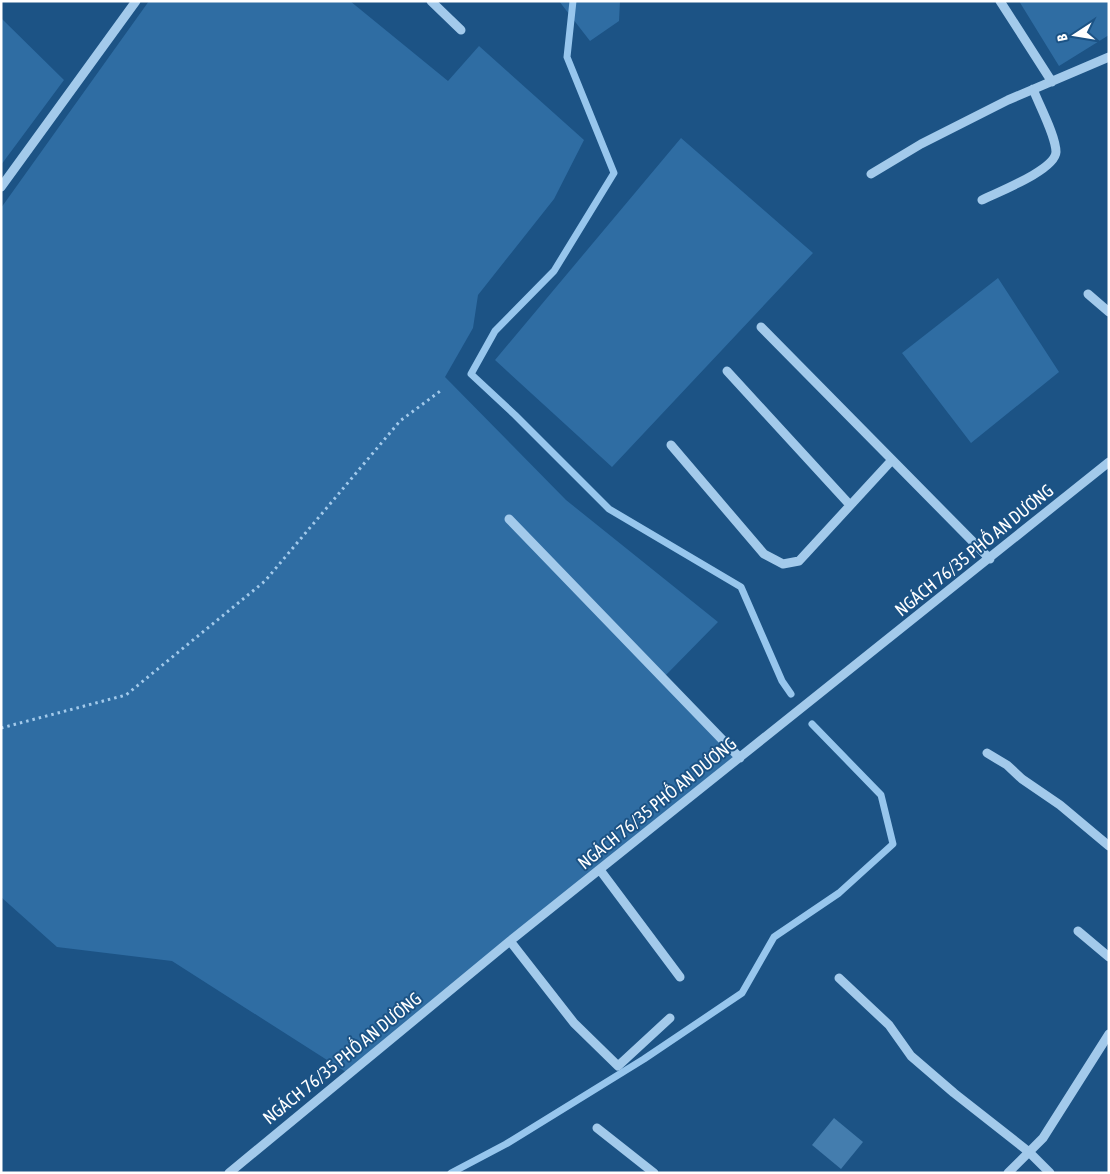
<svg xmlns="http://www.w3.org/2000/svg" width="1110" height="1174" font-family="'Asap Condensed',sans-serif">
  <rect width="100%" height="100%" fill="#1c5385"/>
  <path fill="#2f6da3" d="M149,1H350L448,81L479,46L584,140L554,199L478,295L473,328L445,377L566,500L718,622L663,678L740,758L349,1074L172,961L57,947L1,897V208Z
    M559,1H620L619,21L590,41Z
    M1019,1H1109V35L1059,66Z
    M1,18L64,80L1,165Z
    M681,138L813,253L612,467L495,360Z
    M998,278L1059,372L971,443L902,353Z"/>
  <g fill="none" stroke-linecap="round" stroke-linejoin="round">
    <path stroke="#97c6ed" stroke-width="7" d="M573,1L567,57L614,173L554,271L495,331L471,374L515,415L609,509L741,587L782,681L791,694
      M451,1173L506,1144L644,1059L742,993L774,937L839,893L893,844L881,795L812,724"/>
  </g>
  <path fill="#447dae" d="M834,1118L863,1142L841,1169L812,1145Z"/>
  <g fill="none" stroke-linecap="round" stroke-linejoin="round">
    <path stroke="#a3caeb" stroke-width="3" stroke-dasharray="2.5 4" stroke-linecap="butt" d="M1,728L126,695L265,581L400,421L443,389"/>
    <path stroke="#a3caeb" stroke-width="9" d="M431,1L461,30
      M1000,1L1052,82
      M871,174L921,144L1008,100L1109,57
      M1,187L136,1
      M982,200C998,192 1055,170 1056,152C1056,136 1039,105 1033,89
      M1088,294L1109,312
      M761,327L990,559
      M727,371L850,505
      M671,445L764,554L783,564L799,561L892,460
      M509,519L740,758
      M987,753L1007,765L1022,779L1060,805L1109,846
      M600,870L680,977
      M1078,931L1109,957
      M510,941L574,1023L618,1066L670,1018
      M839,978L889,1025L911,1056L954,1093L1029,1152L1050,1173
      M597,1128L654,1173
      M229,1173L510,941L1109,462
      M1008,1173L1043,1138L1109,1034"/>
  </g>
  <g text-anchor="middle" dominant-baseline="central" stroke-width="4" stroke-linejoin="round" paint-order="stroke">
    <g font-size="18" fill="#fff" stroke="#1c5385">
      <text transform="translate(974 550) rotate(-39)">NGÁCH 76/35 PHỐ AN DƯƠNG</text>
      <text transform="translate(657 803) rotate(-39)">NGÁCH 76/35 PHỐ AN DƯƠNG</text>
      <text transform="translate(342 1058) rotate(-39)">NGÁCH 76/35 PHỐ AN DƯƠNG</text>
    </g>
  </g>
  <rect width="1110" height="1174" fill="none" stroke="#ffffff" stroke-width="5"/>
  <g transform="translate(1075 35) rotate(258)" stroke="#1c5385" stroke-width="4" paint-order="stroke">
  <path d="M0-4L9 19L0 12L-9 19Z" fill="#ffffff"/>
  <text y="-8" font-size="14" font-weight="bold" text-anchor="middle" fill="#ffffff">B</text>
  </g>
</svg>
